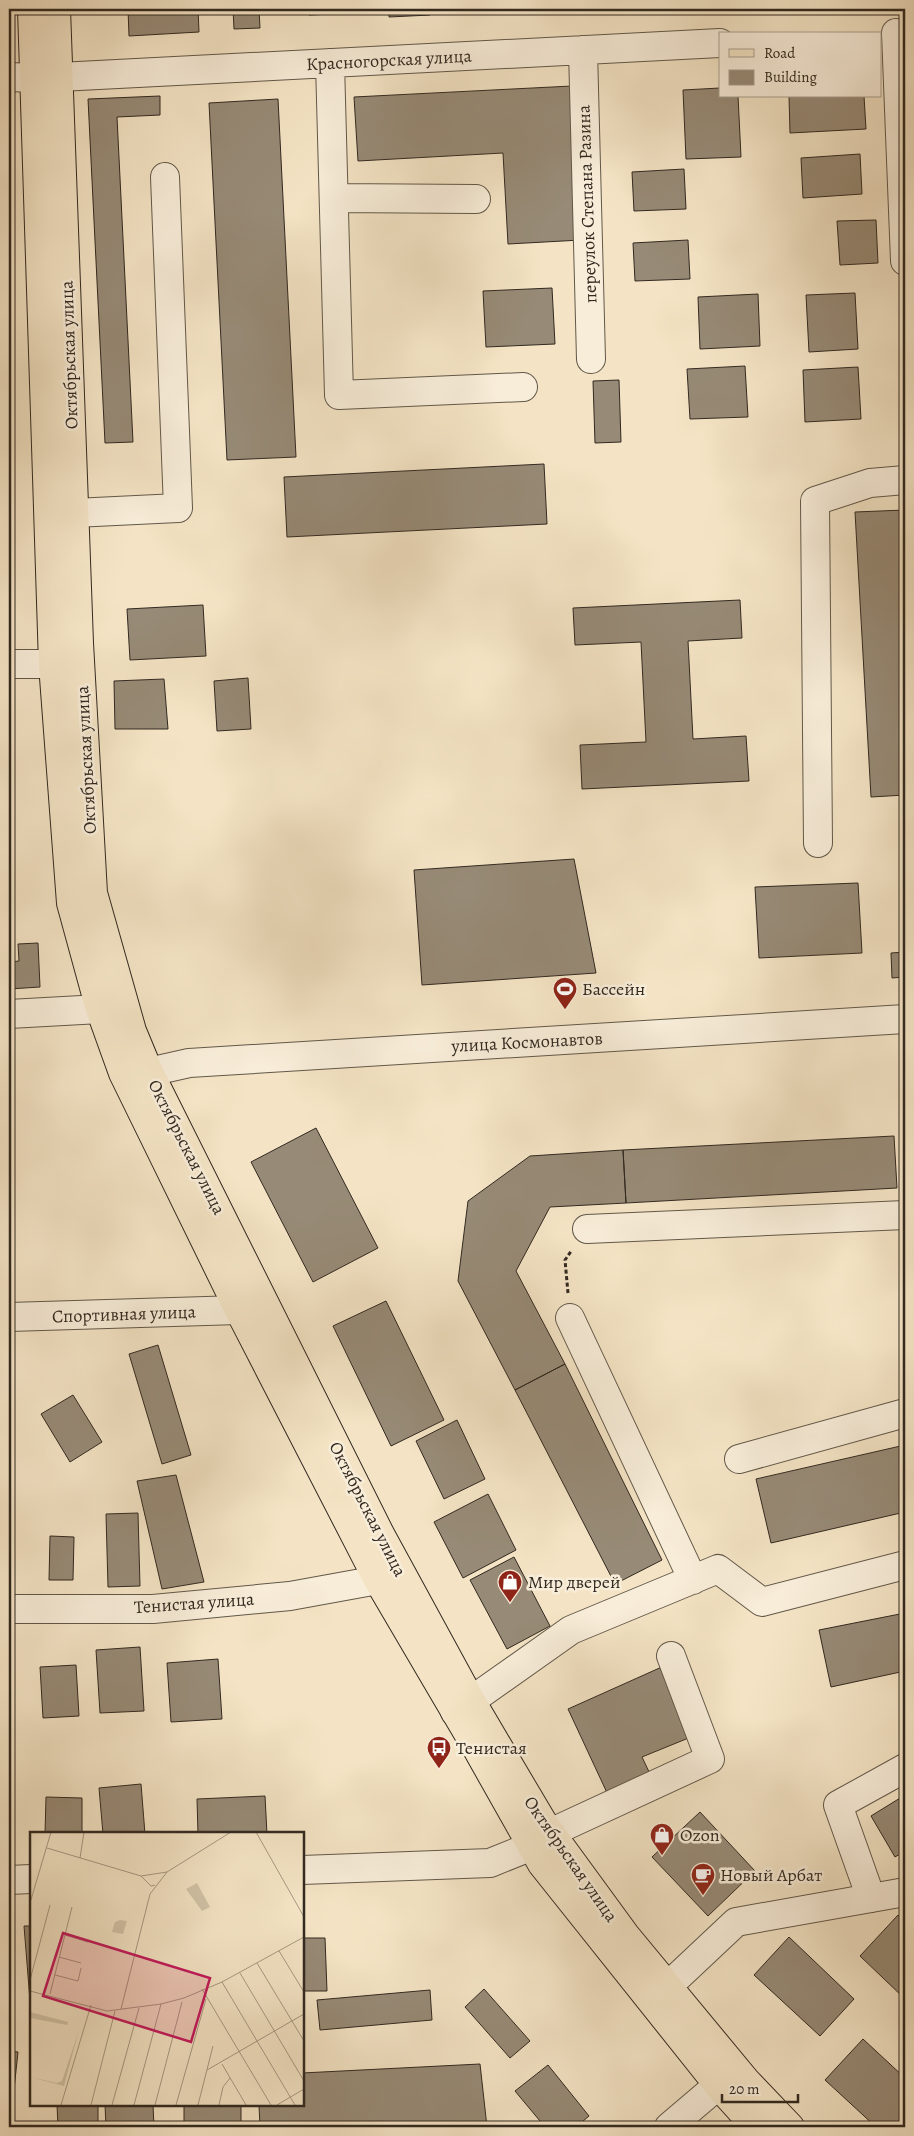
<svg xmlns="http://www.w3.org/2000/svg" width="914" height="2136" font-family="Alegreya,serif">
  <rect width="100%" height="100%" fill="#f4e4c5"/>
  <filter id="stains"><feTurbulence type="fractalNoise" baseFrequency=".004" numOctaves="4"/><feColorMatrix values="0 0 0 0 .2 0 0 0 0 .09 0 0 0 0 .02 0 0 0 .5 -.17"/></filter>
  <radialGradient id="worn" r=".72"><stop offset=".6" stop-color="#630" stop-opacity="0"/><stop offset="1" stop-color="#630" stop-opacity=".3"/></radialGradient>
  <path fill="#978a76" stroke="#322920" d="M128,9H198L199,32L129,36Z
    M233,9H259L260,28L234,29Z
    M309,9H358V13L309,15Z
    M389,9H430V15L389,17Z
    M572,86L581,240L508,244L503,153L358,161L354,97Z
    M720,88V96H738L741,157L686,159L683,90Z
    M160,96V115L117,117L133,442L105,443L88,99Z
    M789,96H864L866,129L790,133Z
    M278,99L296,457L227,460L209,103Z
    M860,154L862,194L803,198L801,158Z
    M684,169L686,209L634,211L632,172Z
    M876,220L878,263L840,265L837,221Z
    M688,240L690,279L635,281L633,243Z
    M552,288L555,344L486,347L483,291Z
    M855,293L858,349L809,352L806,295Z
    M758,294L760,346L700,349L698,297Z
    M745,366L748,417L690,419L687,369Z
    M858,367L861,419L805,422L803,370Z
    M619,380L621,442L595,443L593,381Z
    M544,464L547,524L287,537L284,477Z
    M905,510V795L871,797L855,512Z
    M740,600L742,638L688,641L693,739L746,736L749,781L582,789L580,745L646,742L641,642L575,645L573,608Z
    M203,605L206,656L130,660L127,609Z
    M248,678L251,729L217,731L214,681Z
    M164,679L168,729H115L114,681Z
    M574,859L596,973L422,985L414,870Z
    M858,883L862,953L759,958L755,887Z
    M38,943L40,987L9,989V962L19,961L18,944Z
    M905,952V977L892,978L891,953Z
    M316,1128L378,1248L313,1282L251,1162Z
    M894,1136L897,1188L626,1203L623,1150Z
    M623,1150L626,1203L550,1207L516,1271L565,1364L515,1390L458,1281L468,1201L530,1156Z
    M386,1301L444,1420L391,1446L333,1326Z
    M158,1345L191,1455L162,1464L129,1354Z
    M565,1364L662,1560L615,1584L515,1390Z
    M73,1395L102,1442L70,1462L41,1414Z
    M457,1420L485,1479L444,1499L416,1441Z
    M905,1445V1512L771,1543L756,1479Z
    M176,1475L204,1582L162,1589L137,1481Z
    M488,1494L516,1550L463,1578L434,1522Z
    M138,1513L140,1586L108,1587L106,1514Z
    M50,1536L74,1537L73,1580H49Z
    M514,1557L550,1626L507,1649L470,1580Z
    M905,1613V1671L831,1687L819,1630Z
    M140,1647L144,1711L100,1713L96,1650Z
    M218,1659L222,1719L171,1722L167,1663Z
    M76,1665L79,1716L43,1718L40,1667Z
    M664,1666L691,1737L642,1757L651,1776L609,1797L568,1709Z
    M141,1784L145,1834H103L99,1788Z
    M905,1795V1851L895,1857L871,1816Z
    M265,1796L267,1834H198L197,1799Z
    M46,1797L82,1798V1834H45Z
    M9,1805L11,1862H9Z
    M700,1812L755,1871L708,1916L652,1857Z
    M898,1915L905,1922V1999L860,1956Z
    M24,1926H31V2013Z
    M789,1937L854,1999L820,2036L754,1975Z
    M302,1938H325L327,1991H302Z
    M484,1989L530,2041L510,2058L465,2007Z
    M430,1990L432,2020L320,2030L317,2000Z
    M863,2039L905,2078V2127H876L825,2080Z
    M9,2051L18,2052L13,2099L9,2098Z
    M480,2064L487,2127H260L259,2105H302V2073Z
    M548,2065L589,2116L576,2127H545L515,2091Z
    M57,2105H98V2127H58Z
    M105,2105H153L154,2127H106Z
    M184,2105H241V2127H184Z"/>
  <g fill="none" stroke-linecap="round" stroke-linejoin="round">
    <defs>
      <path id="minor" d="M896,33L905,261
        M583,50L591,359
        M330,63L339,395L523,387
        M9,77L35,78
        M59,77L720,43
        M334,198L476,199
        M74,513L178,508L165,177
        M9,664H76
        M818,843L815,501L870,483L905,480
        M9,1014L100,1009
        M149,1072L189,1063L905,1019
        M587,1229L905,1215
        M9,1317L239,1310
        M570,1318L693,1580
        M739,1459L905,1413
        M9,1609H153L290,1596L378,1580
        M455,1712L571,1630L718,1569L762,1602L905,1565
        M302,1870L490,1863L532,1846L550,1833L710,1759L671,1656
        M9,1880L31,1879
        M871,1898L838,1805L905,1768
        M652,2001L736,1922L905,1892
        M669,2127L736,2070"/>
      <path id="major" d="M32,9L53,664L71,903L100,1009L123,1073L239,1310L378,1580L476,1747L542,1864L719,2086L756,2127
        M56,9L79,643L93,893L132,1031L149,1072L380,1534L471,1701L542,1821L626,1936L746,2081L790,2127"/>
    </defs>
    <use href="#minor" stroke="#625849" stroke-width="30"/>
    <use href="#major" stroke="#322920" stroke-width="30"/>
    <path stroke="#322920" stroke-width="3" stroke-dasharray="4 2.5" stroke-linecap="butt" d="M568,1293L565,1260L572,1250"/>
    <use href="#minor" stroke="#f8edd9" stroke-width="28"/>
    <use href="#major" stroke="#f4e4c5" stroke-width="28"/>
  </g>
  <defs>
    <symbol id="stadium-pin" viewBox="-11 -11 22 30"><path d="M0 17L-7.5 6A9.5 9.5 0 1 1 7.5 6Z" fill="#8f2418" stroke="#f8edd9"/><path d="M0-5a6.5 5 0 1 0 0 10a6.5 5 0 1 0 0-10ZM-3.5-1.8h7v3.6h-7Z" fill="#fff"/></symbol>
    <symbol id="shop-pin" viewBox="-11 -11 22 30"><path d="M0 17L-7.5 6A9.5 9.5 0 1 1 7.5 6Z" fill="#8f2418" stroke="#f8edd9"/><path d="M-5-2.5h2.3a2.7 3.5 0 0 1 5.4 0H5L5.5 6h-11ZM-1.5-2.5h3a1.5 2.3 0 0 0-3 0Z" fill="#fff"/></symbol>
    <symbol id="bus-pin" viewBox="-11 -11 22 30"><path d="M0 17L-7.5 6A9.5 9.5 0 1 1 7.5 6Z" fill="#8f2418" stroke="#f8edd9"/><path d="M-5-6H5V4H4V6H2V4H-2V6H-4V4H-5ZM-3.5-4V0h7V-4ZM-3.5 1.2v1.5H-2V1.2ZM2 1.2v1.5H3.5V1.2Z" fill="#fff"/></symbol>
    <symbol id="cafe-pin" viewBox="-11 -11 22 30"><path d="M0 17L-7.5 6A9.5 9.5 0 1 1 7.5 6Z" fill="#8f2418" stroke="#f8edd9"/><path d="M-5.5-4.5H6V0H3Q3 3.5 0 3.5H-2.5Q-5.5 3.5-5.5 0ZM3-3.2v2h1.7v-2ZM-6 4.5H4V6H-6Z" fill="#fff"/></symbol>
  </defs>
  <g fill-rule="evenodd">
    <use href="#stadium-pin" x="551" y="975" width="28" height="38"/>
    <use href="#shop-pin" x="496" y="1568" width="28" height="38"/>
    <use href="#bus-pin" x="425" y="1734" width="28" height="38"/>
    <use href="#shop-pin" x="648" y="1821" width="28" height="38"/>
    <use href="#cafe-pin" x="689" y="1861" width="28" height="38"/>
  </g>
  <g text-anchor="middle" dominant-baseline="central" stroke-width="5" stroke-linejoin="round" paint-order="stroke">
    <g font-size="18" fill="#322920" stroke="#f8edd9">
      <text transform="translate(389 60) rotate(-3)">Красногорская улица</text>
      <text transform="translate(587 204) rotate(-92)">переулок Степана Разина</text>
      <text transform="translate(69 355) rotate(-92)">Октябрьская улица</text>
      <text transform="translate(86 760) rotate(-93)">Октябрьская улица</text>
      <text transform="translate(527 1042) rotate(-3)">улица Космонавтов</text>
      <text transform="translate(187 1147) rotate(63)">Октябрьская улица</text>
      <text transform="translate(124 1314) rotate(-2)">Спортивная улица</text>
      <text transform="translate(368 1509) rotate(63)">Октябрьская улица</text>
      <text transform="translate(194 1603) rotate(-4)">Тенистая улица</text>
      <text transform="translate(571 1859) rotate(55)">Октябрьская улица</text>
    </g>
    <g font-size="18" fill="#322920" stroke="#f8edd9" text-anchor="start">
      <text x="582" y="989">Бассейн</text>
      <text x="528" y="1582">Мир дверей</text>
      <text x="456" y="1748">Тенистая</text>
      <text x="680" y="1835">Ozon</text>
      <text x="720" y="1875">Новый Арбат</text>
    </g>
  </g>
  <g transform="translate(30 1832)">
    <rect width="274" height="274" fill="#f4e4c5"/>
    <path d="M167,51L180,75L172,79L156,57ZM90,88L97,89L93,102L82,100L85,90ZM0,180L38,190L37,193L0,186ZM49,198L34,254L0,245L27,251L32,249Z" fill="#d3c4a9"/>
    <path fill="none" stroke="#a69983" stroke-width="1" d="M226,0L274,85M17,16L111,44L121,54L125,53M50,26L54,0M111,44L137,40L201,0M0,71L21,0M35,103L58,110M249,119L274,160M29,125L51,131M227,131L274,209M210,141L274,249M25,143L48,149L51,136M0,148L20,73M192,150L265,273M172,157L241,273M0,159L77,179L131,172L154,166L192,150L274,105M20,162L42,75M91,177L120,62L137,40M192,232L216,273M177,238L274,182M31,273L61,173M61,273L85,179M82,273L109,176M104,273L131,172M125,273L152,170M146,273L176,167M168,273L183,214M189,273L193,255L200,246M247,273L274,257"/>
    <path fill="#c2185b" fill-opacity="0.15" stroke="#c2185b" stroke-width="2.5" d="M33,101L180,146L161,210L13,164Z"/>
    <rect width="274" height="274" fill="none" stroke="#322920" stroke-width="2.5"/>
  </g>
  <rect width="914" height="2136" fill="none" stroke="#f4e4c5" stroke-width="30"/>
  <rect x="10" y="10" width="894" height="2116" fill="none" stroke="#322920" stroke-width="2.5"/>
  <rect x="15" y="15" width="884" height="2106" fill="none" stroke="#322920"/>
  <rect x="719" y="32" width="162" height="65" fill="#f8edd9" stroke="#a99f8f"/>
  <rect x="729" y="49" width="25" height="8" fill="#f4e4c5" stroke="#a99f8f"/>
  <text x="764" y="58" font-size="15" fill="#322920">Road</text>
  <rect x="729" y="70" width="25" height="15" fill="#978a76" stroke="#a99f8f"/>
  <text x="764" y="82" font-size="15" fill="#322920">Building</text>
  <path d="M722 2094v8h76v-8" fill="none" stroke="#322920" stroke-width="2.5"/>
  <text x="729" y="2094" font-size="15" fill="#322920" stroke="#f8edd9" stroke-width="4" paint-order="stroke">20 m</text>
  <rect width="100%" height="100%" filter="url(#stains)"/>
  <rect width="100%" height="100%" fill="url(#worn)"/>
</svg>
